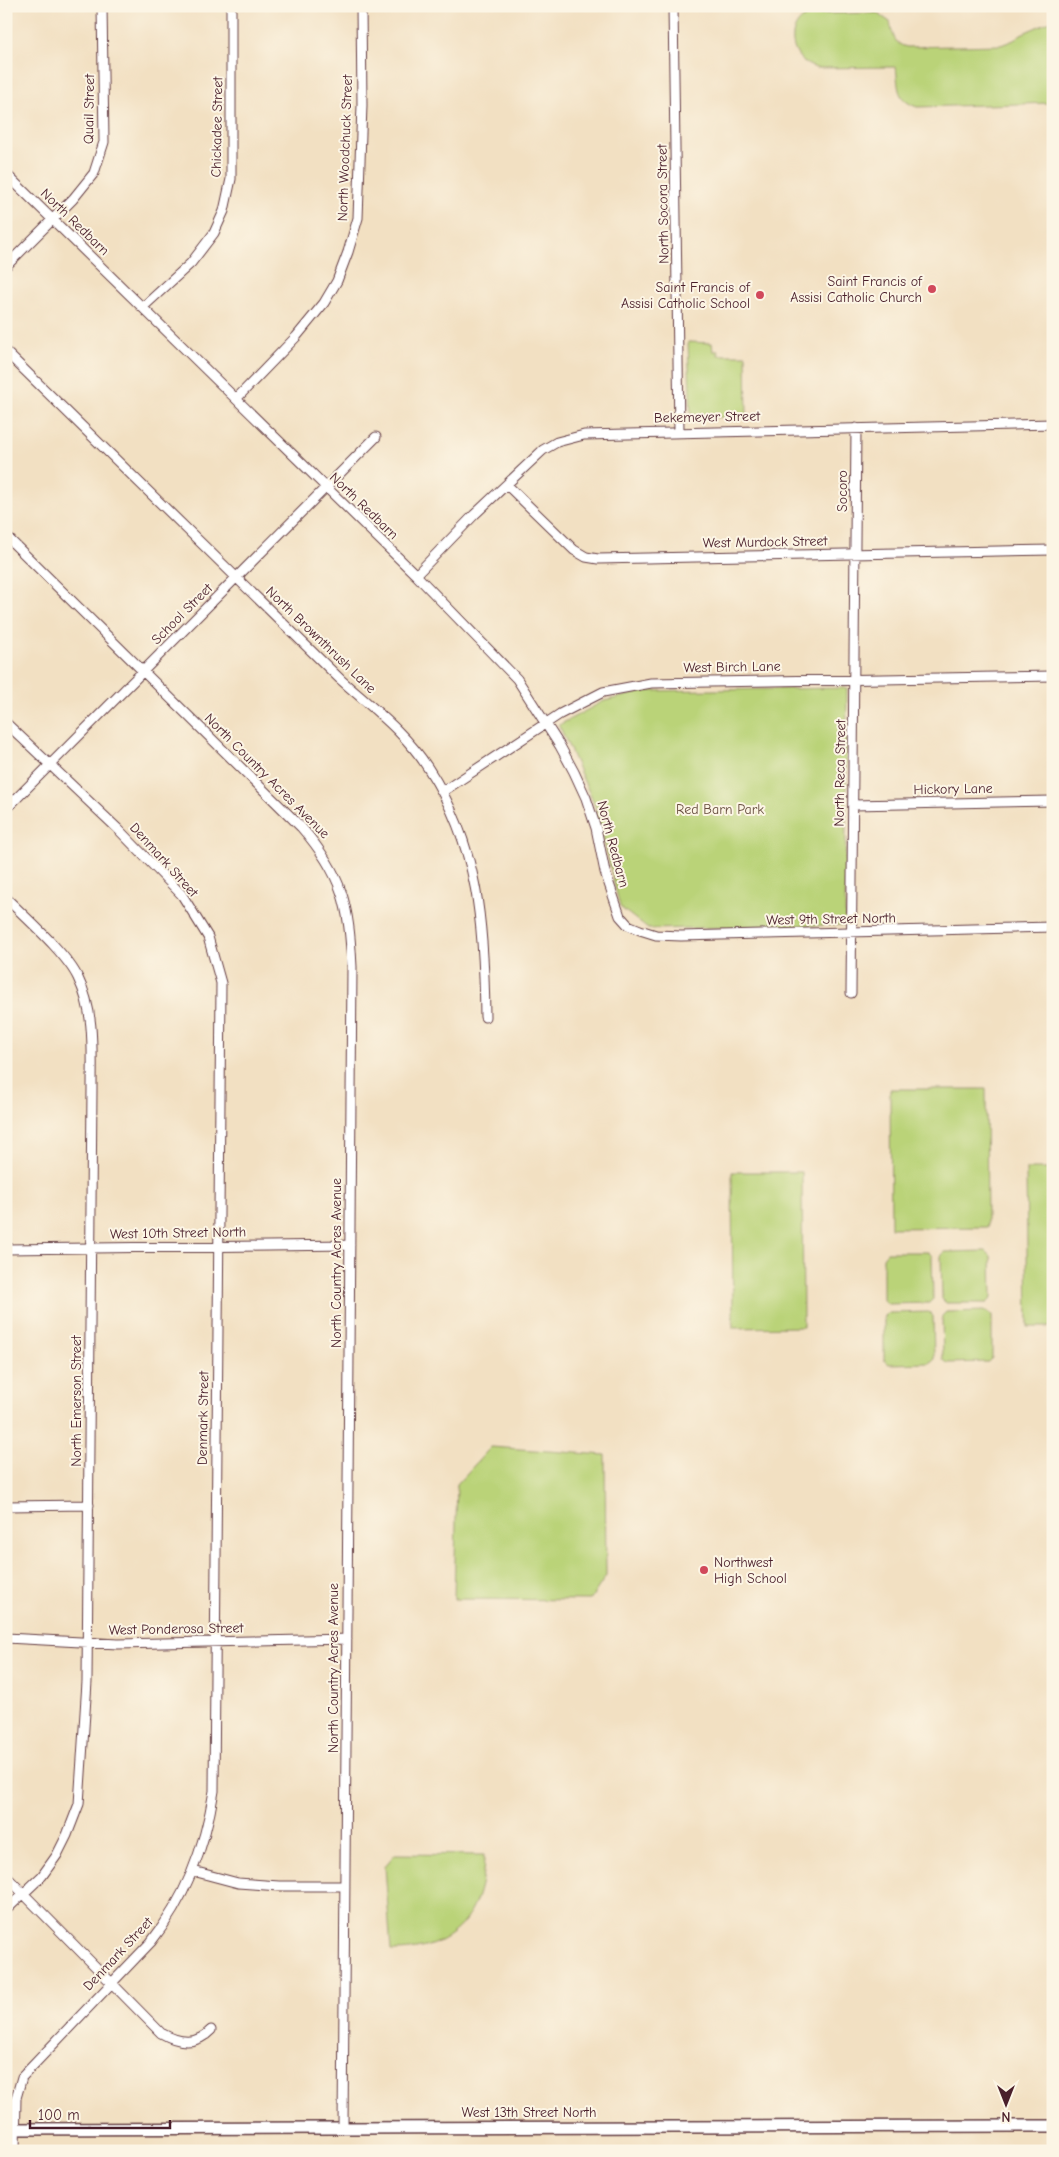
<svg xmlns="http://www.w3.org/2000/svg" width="1059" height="2157" font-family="'Comic Neue',sans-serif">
  <rect width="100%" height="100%" fill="#fcf5e5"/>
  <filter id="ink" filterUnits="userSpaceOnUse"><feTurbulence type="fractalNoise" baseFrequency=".02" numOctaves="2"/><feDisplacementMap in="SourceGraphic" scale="10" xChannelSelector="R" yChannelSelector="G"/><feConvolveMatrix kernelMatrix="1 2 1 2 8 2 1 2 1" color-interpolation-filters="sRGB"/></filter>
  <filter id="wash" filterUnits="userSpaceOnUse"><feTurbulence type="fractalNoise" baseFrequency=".0096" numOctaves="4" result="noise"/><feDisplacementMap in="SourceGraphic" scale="20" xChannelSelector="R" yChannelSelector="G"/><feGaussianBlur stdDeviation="1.12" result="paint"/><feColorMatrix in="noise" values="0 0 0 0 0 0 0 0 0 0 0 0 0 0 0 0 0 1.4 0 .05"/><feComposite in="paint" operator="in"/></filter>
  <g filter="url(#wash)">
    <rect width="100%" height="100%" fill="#f2e0c2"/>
    <path fill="#bad378" stroke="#827952" d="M877,13L890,22C893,34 893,44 907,47L1001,45L1014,40L1021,34L1053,20V103L917,107C895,99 899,87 896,67L817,68C789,62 783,24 811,14Z
      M688,342L712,343L713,351H718V355H746L747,417L691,418Z
      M847,688L845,925L648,929L620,907L596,808L559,725L604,701L646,691Z
      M890,1089H986L987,1227L891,1228Z
      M1026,1169H1053V1327H1028Z
      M732,1172H802L803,1327L733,1328Z
      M986,1251L991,1256L992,1298L987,1303H946L942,1299L941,1256L945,1252Z
      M887,1252H928L932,1256L933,1299L929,1303L888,1304L883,1300V1257Z
      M987,1311L992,1315V1358L988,1362L947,1363L943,1359L942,1316L946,1312Z
      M929,1312L933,1316L934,1359L929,1363L889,1364L884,1360V1317L888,1313Z
      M491,1447L605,1455L606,1576L590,1600L454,1599L457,1484Z
      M395,1854L484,1855C484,1914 453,1952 391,1951L385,1866Z"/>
  </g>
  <g filter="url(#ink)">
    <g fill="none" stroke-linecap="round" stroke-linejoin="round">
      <defs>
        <path id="minor" d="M673,6L679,431
          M6,174L416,575L517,679L560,746L574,772L586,798L596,828L605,872L620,916L628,925L640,930L656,935L681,936L1053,927
          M6,266L73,199L94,173L104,142L102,6
          M143,307L191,263L214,233L224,211L231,179V6
          M6,352L340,679C371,707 406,733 428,768C479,846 484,926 485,1017
          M236,399L296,337L324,303L337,281L348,252L358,218L362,105L361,6
          M507,485L574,550L586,557L598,559L1053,550
          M6,536L301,827C343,875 349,905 352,967L343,2128
          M416,575L474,515L543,450L557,442L584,435L1053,424
          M6,723L118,829L182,895L208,937L221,983L214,1791C205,1847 186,1898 151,1942L22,2077L16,2098L15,2151
          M442,792L560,714L603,692L651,683L1053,676
          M853,805L1053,801
          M6,809L376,437
          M6,898C26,918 67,954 78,978C95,1012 92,1051 92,1088L87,1682L79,1804L67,1835L57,1855L42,1876L6,1910
          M851,993L856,428
          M6,1249L350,1245
          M6,1506L89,1505
          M6,1638L118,1644L347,1639
          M193,1871L238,1883L279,1886H345
          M6,1876L161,2033C179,2043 196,2046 211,2030"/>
        <path id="tertiary" d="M6,2129L1053,2126"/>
      </defs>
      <use href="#minor" stroke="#633c42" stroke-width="11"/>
      <use href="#tertiary" stroke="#633c42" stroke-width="14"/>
      <use href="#minor" stroke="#fff" stroke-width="9"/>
      <use href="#tertiary" stroke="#fff" stroke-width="11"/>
    </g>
  </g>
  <g fill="#d1495b" stroke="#fcf5e5" stroke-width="2">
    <circle cx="932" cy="289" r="5"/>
    <circle cx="760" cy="295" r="5"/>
    <circle cx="704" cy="1570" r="5"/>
  </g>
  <g text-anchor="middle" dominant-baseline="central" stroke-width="4" stroke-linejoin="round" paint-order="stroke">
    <g font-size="14" fill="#4a1f2b" stroke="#fcf5e5">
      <text transform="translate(89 109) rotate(-89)">Quail Street</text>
      <text transform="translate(217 127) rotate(-89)">Chickadee Street</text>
      <text transform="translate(345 148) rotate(-88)">North Woodchuck Street</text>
      <text transform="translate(663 204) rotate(-91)">North Socora Street</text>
      <text transform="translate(75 222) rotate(44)">North Redbarn</text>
      <text transform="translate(707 417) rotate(-1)">Bekemeyer Street</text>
      <text transform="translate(842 491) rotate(-90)">Socoro</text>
      <text transform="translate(364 506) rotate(44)">North Redbarn</text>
      <text transform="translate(765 542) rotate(-1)">West Murdock Street</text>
      <text transform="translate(182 614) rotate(-45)">School Street</text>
      <text transform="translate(321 640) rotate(44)">North Brownthrush Lane</text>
      <text transform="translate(732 667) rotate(-1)">West Birch Lane</text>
      <text transform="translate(840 773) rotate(-89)">North Reca Street</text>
      <text transform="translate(267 776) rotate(45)">North Country Acres Avenue</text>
      <text transform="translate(953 789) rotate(-1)">Hickory Lane</text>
      <text transform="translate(613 844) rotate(75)">North Redbarn</text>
      <text transform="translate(164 860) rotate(48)">Denmark Street</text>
      <text transform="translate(831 919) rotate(-1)">West 9th Street North</text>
      <text transform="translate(178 1233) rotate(-1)">West 10th Street North</text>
      <text transform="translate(336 1263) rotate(-90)">North Country Acres Avenue</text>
      <text transform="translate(76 1401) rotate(-90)">North Emerson Street</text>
      <text transform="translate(203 1418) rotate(-89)">Denmark Street</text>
      <text transform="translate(176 1629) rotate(-1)">West Ponderosa Street</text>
      <text transform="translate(333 1668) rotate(-90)">North Country Acres Avenue</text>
      <text transform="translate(118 1954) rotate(-47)">Denmark Street</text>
      <text x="529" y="2112">West 13th Street North</text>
    </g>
    <g font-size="14" fill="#4a1f2b" stroke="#fcf5e5" text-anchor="end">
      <text x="922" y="281">Saint Francis of<tspan x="922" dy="16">Assisi Catholic Church</tspan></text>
      <text x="750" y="287">Saint Francis of<tspan x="750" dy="16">Assisi Catholic School</tspan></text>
      <text x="714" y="1562" text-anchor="start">Northwest<tspan x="714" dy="16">High School</tspan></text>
    </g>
    <g font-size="14" fill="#664c3e" stroke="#fcf5e5">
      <text x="720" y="809">Red Barn Park</text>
    </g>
  </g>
  <rect width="1059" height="2157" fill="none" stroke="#fcf5e5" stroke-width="25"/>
  <g transform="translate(1006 2104) rotate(180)" stroke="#fcf5e5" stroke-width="4" paint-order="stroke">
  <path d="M0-4L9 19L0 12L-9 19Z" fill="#4a1f2b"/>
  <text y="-8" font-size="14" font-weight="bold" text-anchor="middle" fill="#4a1f2b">N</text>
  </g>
  <path d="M30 2120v8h140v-8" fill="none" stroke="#4a1f2b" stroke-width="2.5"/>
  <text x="38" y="2120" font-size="15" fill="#4a1f2b" stroke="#fcf5e5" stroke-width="4" paint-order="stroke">100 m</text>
</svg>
